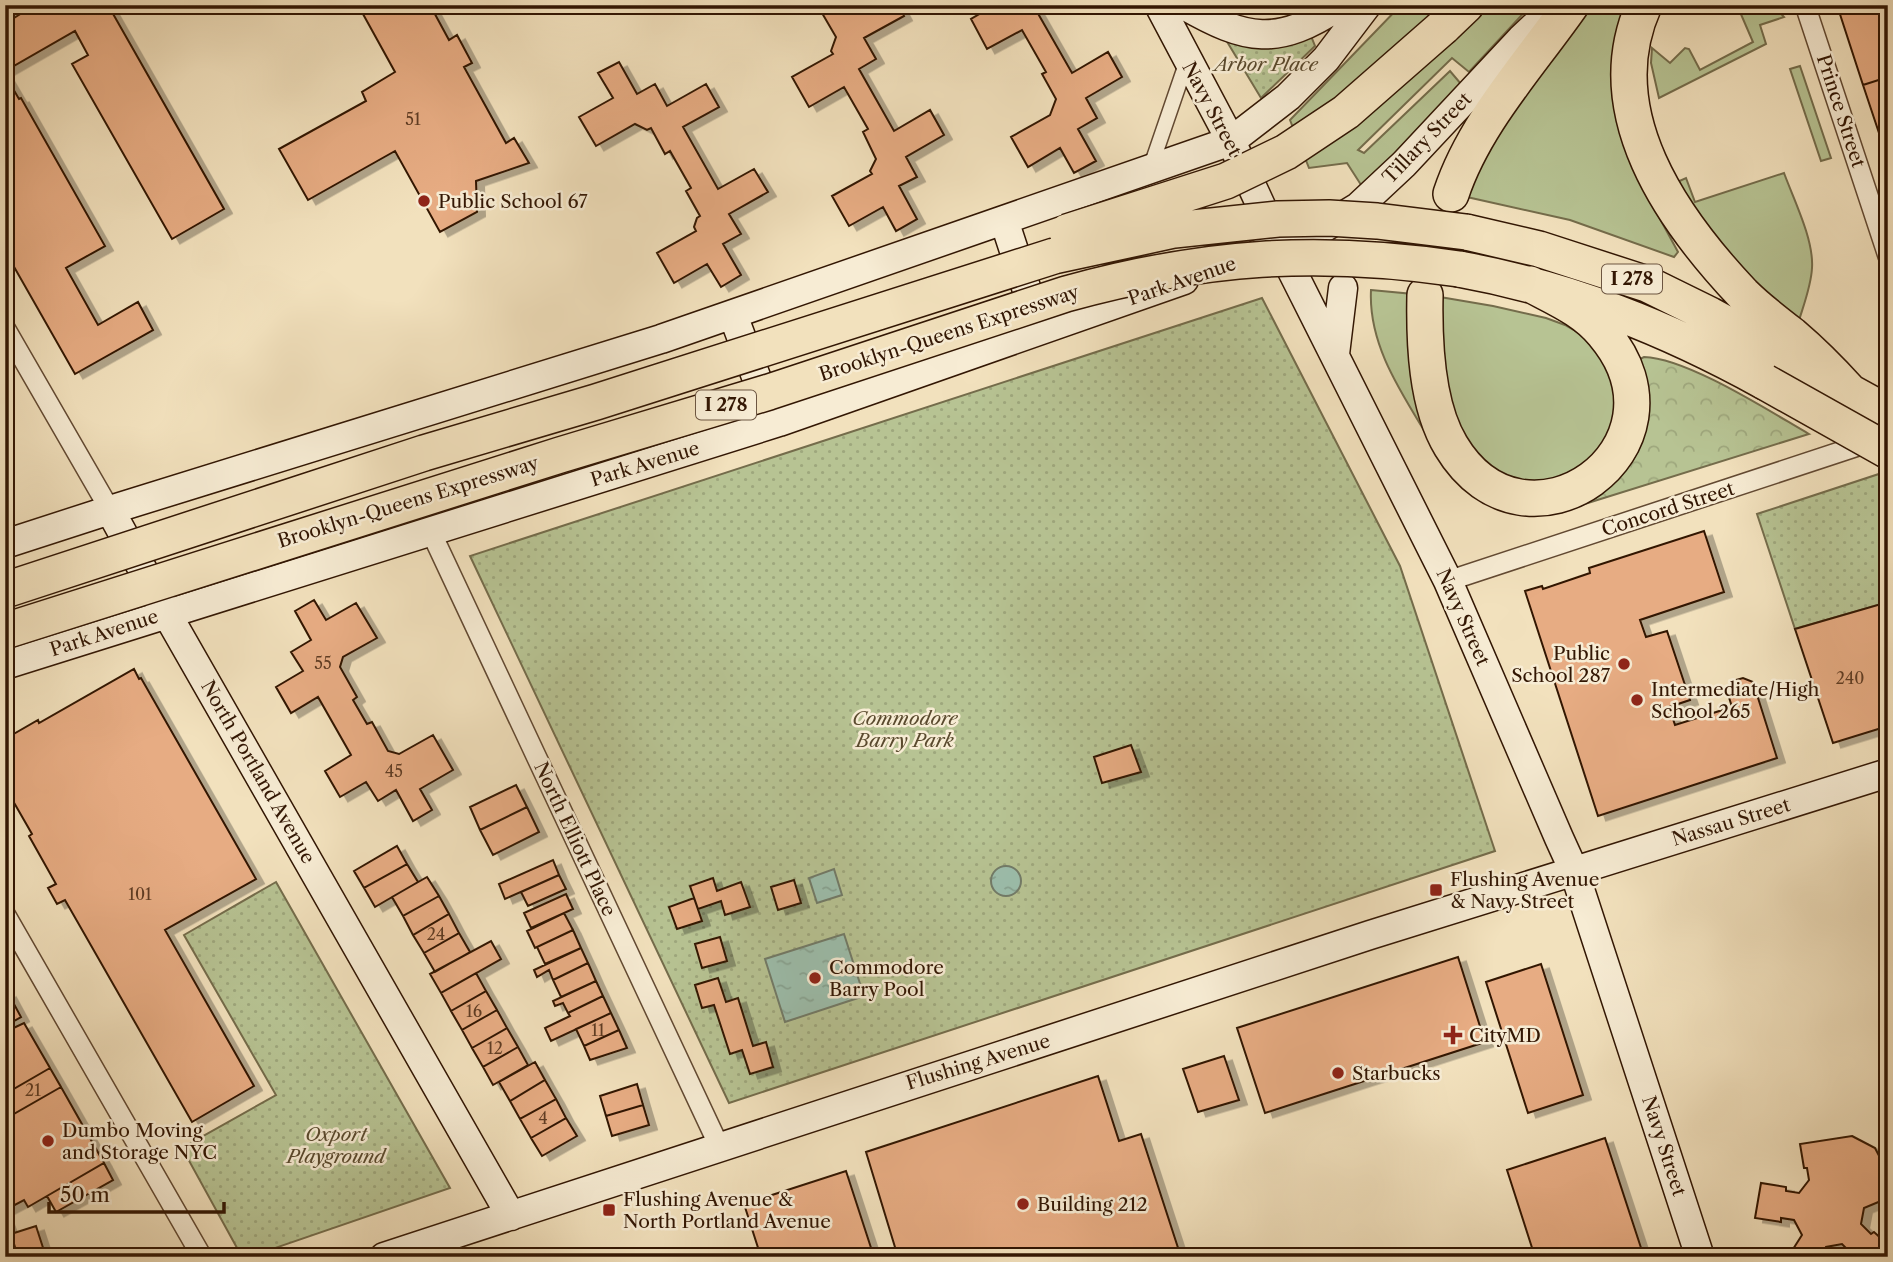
<svg xmlns="http://www.w3.org/2000/svg" width="1893" height="1262" font-family="'Libre Caslon Text',serif">
  <defs>
    <pattern id="forest-crowns" width="20" height="18" patternUnits="userSpaceOnUse" patternTransform="scale(1.75)"><rect width="20" height="18" fill="#b7c393"/><path d="M2 6a3 3 0 1 1 6 0M12 15a3 3 0 1 1 6 0" fill="none" stroke="#9ea77d"/></pattern>
    <pattern id="park-dots" width="8" height="8" patternUnits="userSpaceOnUse" patternTransform="scale(1.75)"><rect width="8" height="8" fill="#b7c393"/><path d="M2 2h.1M6 6h.1" fill="none" stroke="#9ea77d" stroke-width="1.8" stroke-linecap="round"/></pattern>
    <pattern id="water-ripples" width="26" height="14" patternUnits="userSpaceOnUse" patternTransform="scale(1.75)"><rect width="26" height="14" fill="#9cbeac"/><path d="M2 4q2-2 4 0t4 0M15 11q2-2 4 0t4 0" fill="none" stroke="#87a392"/></pattern>
    <filter id="shadow"><feDropShadow dx="8" dy="4.5" stdDeviation="0" flood-color="#0004"/></filter>
  </defs>
  <rect width="100%" height="100%" fill="#f2e1bd"/>
  <filter id="stains"><feTurbulence type="fractalNoise" baseFrequency=".00286" numOctaves="4"/><feColorMatrix values="0 0 0 0 .2 0 0 0 0 .09 0 0 0 0 .02 0 0 0 .5 -.17"/></filter>
  <radialGradient id="worn" r=".72"><stop offset=".6" stop-color="#630" stop-opacity="0"/><stop offset="1" stop-color="#630" stop-opacity=".3"/></radialGradient>
  <path fill="#b7c393" stroke="#746c4b" stroke-width="2" d="M1401,5H1531L1469,72L1452,58L1358,150L1364,153L1450,71L1461,84L1363,188L1347,163L1309,168L1290,120Z
    M1590,5H1627L1653,206L1678,252L1674,257L1570,220L1458,195L1543,59Z
    M1737,5L1776,8L1784,17L1760,25L1766,44L1659,98L1651,63L1652,48L1670,63L1685,48L1689,49L1700,70L1753,42Z
    M1800,66L1831,158L1821,161L1790,69Z
    M1784,173C1794,200 1814,240 1812,268C1811,288 1802,309 1797,327L1754,290L1675,183L1686,178L1695,202Z
    M1371,290L1413,294L1434,447C1406,399 1368,349 1371,290Z
    M1440,297L1493,306L1546,318L1565,325L1594,342L1618,388L1610,438L1574,475L1523,484L1498,475L1459,435L1445,377Z"/>
  <path fill="url(#forest-crowns)" stroke="#746c4b" stroke-width="2" d="M1644,357C1687,358 1769,411 1809,434L1575,507C1639,475 1659,433 1639,363L1640,359Z"/>
  <path fill="url(#park-dots)" stroke="#746c4b" stroke-width="2" d="M1223,35L1311,36L1315,46L1261,98Z
    M1262,298L1400,566L1495,851L729,1103L470,556Z
    M1888,471V602L1795,629L1757,514Z
    M276,882L450,1188L249,1257H242L182,1148L276,1095L184,935Z"/>
  <path fill="url(#water-ripples)" stroke="#727b68" stroke-width="2" d="M991 881a15 15 0 1 1 30 0a15 15 0 1 1-30 0Z
    M834,869L842,895L817,903L809,878Z
    M844,934L864,996L785,1022L765,959Z"/>
  <path fill="#e7ac83" stroke="#321603" stroke-width="2" filter="url(#shadow)" d="M5,5L14,18L35,5H108L224,209L172,239L72,64L88,55L75,31L5,71Z
    M358,5H430L449,40L457,35L472,63L464,67L506,143L514,138L529,163L476,181L477,212L440,232L395,151L308,200L279,149L366,101L362,92L395,72Z
    M823,5H851L855,12L867,5H898L904,16L864,38L876,59L859,69L894,131L930,110L944,135L906,157L917,177L899,186L917,219L896,231L883,207L849,226L832,196L872,174L870,171L876,159L863,132L868,129L844,87L809,107L792,77L833,54L831,51L836,37L822,13L827,11Z
    M995,5H1044L1036,10L1072,73L1108,52L1122,77L1086,98L1097,118L1078,129L1096,161L1074,173L1060,148L1028,167L1011,137L1050,115L1056,99L1042,74L1046,72L1022,30L987,49L971,19Z
    M1837,5H1888V77L1863,85Z
    M619,62L637,94L655,84L667,106L706,84L719,107L683,127L718,189L754,169L768,192L729,214L741,234L723,244L741,275L721,287L707,264L674,283L657,253L696,231L694,227L697,218L700,216L686,191L691,188L670,151L665,154L651,128L647,130L635,124L596,146L579,117L613,98L598,73Z
    M5,75L19,99L21,98L105,246L66,268L98,325L138,302L153,330L75,374L5,251Z
    M1888,77V160L1863,85Z
    M1704,531L1724,592L1640,620L1646,637L1667,631L1690,700L1669,707L1675,725L1732,707L1727,691L1732,681L1743,678L1753,682L1777,758L1598,816L1525,591L1542,586L1543,589L1590,573L1589,568Z
    M314,600L326,620L356,603L377,638L343,657L340,667L357,697L353,700L367,724L372,722L388,751L399,754L433,735L453,770L420,789L432,810L413,821L396,790L378,801L366,782L340,797L325,771L351,755L318,697L291,713L276,687L303,671L291,652L311,640L295,611Z
    M1888,602V726L1833,743L1795,629Z
    M134,669L139,679L141,678L256,879L165,930L254,1086L192,1122L65,900L57,904L48,888L56,884L29,836L32,834L5,787V739L38,720L39,723Z
    M1131,745L1141,772L1102,783L1094,757Z
    M516,785L527,807L480,830L470,807Z
    M527,807L539,832L493,855L480,830Z
    M397,846L407,864L364,888L354,871Z
    M553,860L559,875L505,899L499,884Z
    M407,864L418,882L375,907L364,888Z
    M559,875L566,889L528,906L521,892Z
    M427,877L439,896L403,916L392,897Z
    M713,878L717,891L741,882L750,907L725,915L721,901L698,909L690,886Z
    M794,880L801,903L778,910L771,887Z
    M566,894L573,909L531,928L524,913Z
    M439,896L449,914L413,935L403,916Z
    M694,898L702,921L677,929L669,907Z
    M564,913L573,930L535,948L527,931Z
    M449,914L459,933L424,953L413,935Z
    M573,930L581,948L545,964L537,947Z
    M459,933L470,952L435,972L424,953Z
    M720,937L727,961L702,968L695,944Z
    M491,941L501,959L441,993L430,974Z
    M581,948L588,963L553,980L549,970L537,977L534,970Z
    M1458,957L1485,1042L1265,1113L1237,1028Z
    M588,963L596,981L561,997L553,980Z
    M1541,964L1583,1095L1528,1113L1486,982Z
    M476,973L486,991L451,1011L441,993Z
    M718,978L726,1002L738,998L753,1046L766,1042L773,1067L750,1074L742,1050L730,1054L714,1005L702,1008L695,985Z
    M596,981L603,996L568,1013L563,1003L555,1006L553,1001Z
    M486,991L497,1010L462,1030L451,1011Z
    M8,993L21,1017L5,1026V995Z
    M603,996L611,1013L551,1041L545,1028L570,1016L568,1013Z
    M497,1010L507,1028L472,1048L462,1030Z
    M611,1013L619,1030L584,1046L576,1029Z
    M24,1023L50,1068L5,1094V1032Z
    M507,1028L518,1047L483,1067L472,1048Z
    M619,1030L627,1048L590,1060L584,1046Z
    M518,1047L528,1065L493,1085L483,1067Z
    M1224,1056L1239,1100L1198,1112L1183,1069Z
    M535,1062L545,1080L510,1101L499,1082Z
    M50,1068L61,1087L5,1119V1094Z
    M1098,1076L1119,1141L1141,1134L1181,1257H898L866,1152Z
    M545,1080L556,1099L520,1119L510,1101Z
    M637,1084L643,1105L606,1116L600,1096Z
    M61,1087L104,1163L28,1207L24,1200L7,1209L5,1119Z
    M556,1099L566,1118L531,1138L520,1119Z
    M643,1105L649,1125L612,1136L606,1116Z
    M566,1118L577,1136L542,1156L531,1138Z
    M1852,1136L1875,1148L1888,1173V1198L1864,1208L1861,1224L1871,1234L1874,1232L1885,1242L1870,1257H1849L1851,1253L1842,1244L1826,1247L1821,1257H1788L1802,1235L1794,1220L1781,1218V1222L1755,1218L1761,1183L1786,1187V1191L1799,1193L1809,1180L1807,1168H1804L1800,1144Z
    M1605,1138L1644,1257H1535L1507,1170Z
    M104,1163L113,1180L56,1212L47,1196Z
    M846,1171L874,1257H761L744,1204Z
    M5,1217L11,1234L18,1257H5Z
    M36,1226L46,1257H18L11,1234Z"/>
  <g fill="none" stroke-linecap="round" stroke-linejoin="round">
    <defs>
      <path id="pedestrian" d="M1150,169L1187,61"/>
      <path id="minor" d="M1805,5L1888,256
        M5,328L110,510
        M430,530L720,1148
        M1448,581L1873,441
        M5,914L202,1257"/>
      <path id="secondary" d="M1159,5L1231,141L1280,247L1448,581L1559,838L1574,871L1700,1257
        M1184,5C1247,41 1277,47 1340,5
        M1004,220L1038,324
        M1258,254L1320,230L1358,207L1404,164L1521,39L1557,5
        M733,315L770,414
        M1335,354L1343,288
        M110,510L167,614L511,1216
        M5,544L110,510L661,339L1231,141L1288,97L1326,59L1367,5
        M5,665L779,422L1184,280
        M384,1257L1370,935L1888,773"/>
      <path id="motorway" d="M1644,5C1596,112 1672,219 1743,294C1758,309 1775,322 1792,335C1812,352 1831,371 1849,391
        M1443,27L1466,5
        M1451,194C1474,124 1529,65 1571,5
        M1466,232L1539,249L1647,284L1710,315L1888,413
        M1459,269C1570,289 1667,328 1765,382
        M1425,295C1424,342 1426,405 1451,446C1526,571 1699,447 1604,334C1585,310 1556,298 1530,284"/>
    </defs>
    <use href="#pedestrian" stroke="#624932" stroke-width="17"/>
    <use href="#minor" stroke="#624932" stroke-width="22"/>
    <use href="#secondary" stroke="#321603" stroke-width="31"/>
    <use href="#motorway" stroke="#321603" stroke-width="38"/>
    <use href="#pedestrian" stroke="#f7ecd4" stroke-width="14"/>
    <use href="#minor" stroke="#f7ecd4" stroke-width="19"/>
    <use href="#secondary" stroke="#f7ecd4" stroke-width="28"/>
    <use href="#motorway" stroke="#f2e1bd" stroke-width="35"/>
    <defs>
      <path id="motorway-bridge" d="M1067,232L1226,181L1286,152L1346,112L1443,27
        M1765,382L1888,451
        M5,590L424,453L596,402L1054,256L1174,230L1278,219L1329,218L1377,221L1466,232
        M5,631L560,455L769,392L1066,294C1204,256 1317,248 1459,269"/>
    </defs>
    <use href="#motorway-bridge" stroke="#321603" stroke-width="38" stroke-linecap="butt"/>
    <use href="#motorway-bridge" stroke="#f2e1bd" stroke-width="35"/>
  </g>
  <g fill="#8f2418" stroke="#f7ecd4" stroke-width="2.5">
    <circle cx="424" cy="201" r="7"/>
    <circle cx="1624" cy="664" r="7"/>
    <circle cx="1637" cy="700" r="7"/>
    <rect x="1429" y="883" width="14" height="14" rx="3.5"/>
    <circle cx="815" cy="978" r="7"/>
    <path d="M1449.5 1024.5h7v7h7v7h-7v7h-7v-7h-7v-7h7z"/>
    <circle cx="1338" cy="1073" r="7"/>
    <circle cx="48" cy="1141" r="7"/>
    <circle cx="1023" cy="1204" r="7"/>
    <rect x="602" y="1203" width="14" height="14" rx="3.5"/>
  </g>
  <g text-anchor="middle" dominant-baseline="central" stroke-width="5" stroke-linejoin="round" paint-order="stroke">
    <g font-size="16" fill="#5f3c23">
      <text x="413" y="119">51</text>
      <text x="323" y="663">55</text>
      <text x="1850" y="678">240</text>
      <text x="394" y="771">45</text>
      <text x="140" y="894">101</text>
      <text x="436" y="934">24</text>
      <text x="474" y="1011">16</text>
      <text x="598" y="1030">11</text>
      <text x="495" y="1048">12</text>
      <text x="33" y="1090">21</text>
      <text x="543" y="1118">4</text>
    </g>
    <g fill="#f7ecd4" stroke="#6d5642" stroke-width="2">
      <rect x="1602" y="264.5" width="60" height="29" rx="5"/>
      <rect x="696" y="390.5" width="60" height="29" rx="5"/>
    </g>
    <g font-size="18" font-weight="bold" fill="#321603">
      <text x="1632" y="279">I 278</text>
      <text x="726" y="405">I 278</text>
    </g>
    <g font-size="19" font-style="italic" fill="#5a4a2e" stroke="#f7ecd4">
      <text x="1266" y="64">Arbor Place</text>
      <text x="905" y="718">Commodore<tspan x="905" dy="22">Barry Park</tspan></text>
      <text x="336" y="1134">Oxport<tspan x="336" dy="22">Playground</tspan></text>
    </g>
    <g font-size="19" fill="#321603" stroke="#f7ecd4">
      <text transform="translate(1212 109) rotate(62)">Navy Street</text>
      <text transform="translate(1841 111) rotate(72)">Prince Street</text>
      <text transform="translate(1427 138) rotate(-46)">Tillary Street</text>
      <text transform="translate(1182 281) rotate(-19)">Park Avenue</text>
      <text transform="translate(949 333) rotate(-18)">Brooklyn-Queens Expressway</text>
      <text transform="translate(645 464) rotate(-17)">Park Avenue</text>
      <text transform="translate(408 502) rotate(-17)">Brooklyn-Queens Expressway</text>
      <text transform="translate(1668 509) rotate(-18)">Concord Street</text>
      <text transform="translate(1463 617) rotate(66)">Navy Street</text>
      <text transform="translate(104 633) rotate(-18)">Park Avenue</text>
      <text transform="translate(258 772) rotate(60)">North Portland Avenue</text>
      <text transform="translate(1731 822) rotate(-17)">Nassau Street</text>
      <text transform="translate(575 839) rotate(65)">North Elliott Place</text>
      <text transform="translate(978 1062) rotate(-17)">Flushing Avenue</text>
      <text transform="translate(1664 1146) rotate(72)">Navy Street</text>
    </g>
    <g font-size="19" fill="#321603" stroke="#f7ecd4" text-anchor="start">
      <text x="438" y="201">Public School 67</text>
      <text x="1610" y="653" text-anchor="end">Public<tspan x="1610" dy="22">School 287</tspan></text>
      <text x="1651" y="689">Intermediate/High<tspan x="1651" dy="22">School 265</tspan></text>
      <text x="1450" y="879">Flushing Avenue<tspan x="1450" dy="22">&amp; Navy Street</tspan></text>
      <text x="829" y="967">Commodore<tspan x="829" dy="22">Barry Pool</tspan></text>
      <text x="1469" y="1035">CityMD</text>
      <text x="1352" y="1073">Starbucks</text>
      <text x="62" y="1130">Dumbo Moving<tspan x="62" dy="22">and Storage NYC</tspan></text>
      <text x="623" y="1199">Flushing Avenue &amp;<tspan x="623" dy="22">North Portland Avenue</tspan></text>
      <text x="1037" y="1204">Building 212</text>
    </g>
  </g>
  <rect width="1893" height="1262" fill="none" stroke="#f2e1bd" stroke-width="28"/>
  <rect x="7" y="7" width="1879" height="1248" fill="none" stroke="#321603" stroke-width="3.5"/>
  <rect x="14" y="14" width="1865" height="1234" fill="none" stroke="#321603" stroke-width="2"/>
  <path d="M49 1202v10h175v-10" fill="none" stroke="#321603" stroke-width="3.5"/>
  <text x="60" y="1202" font-size="21" fill="#321603" stroke="#f7ecd4" stroke-width="5" paint-order="stroke">50 m</text>
  <rect width="100%" height="100%" filter="url(#stains)"/>
  <rect width="100%" height="100%" fill="url(#worn)"/>
</svg>
